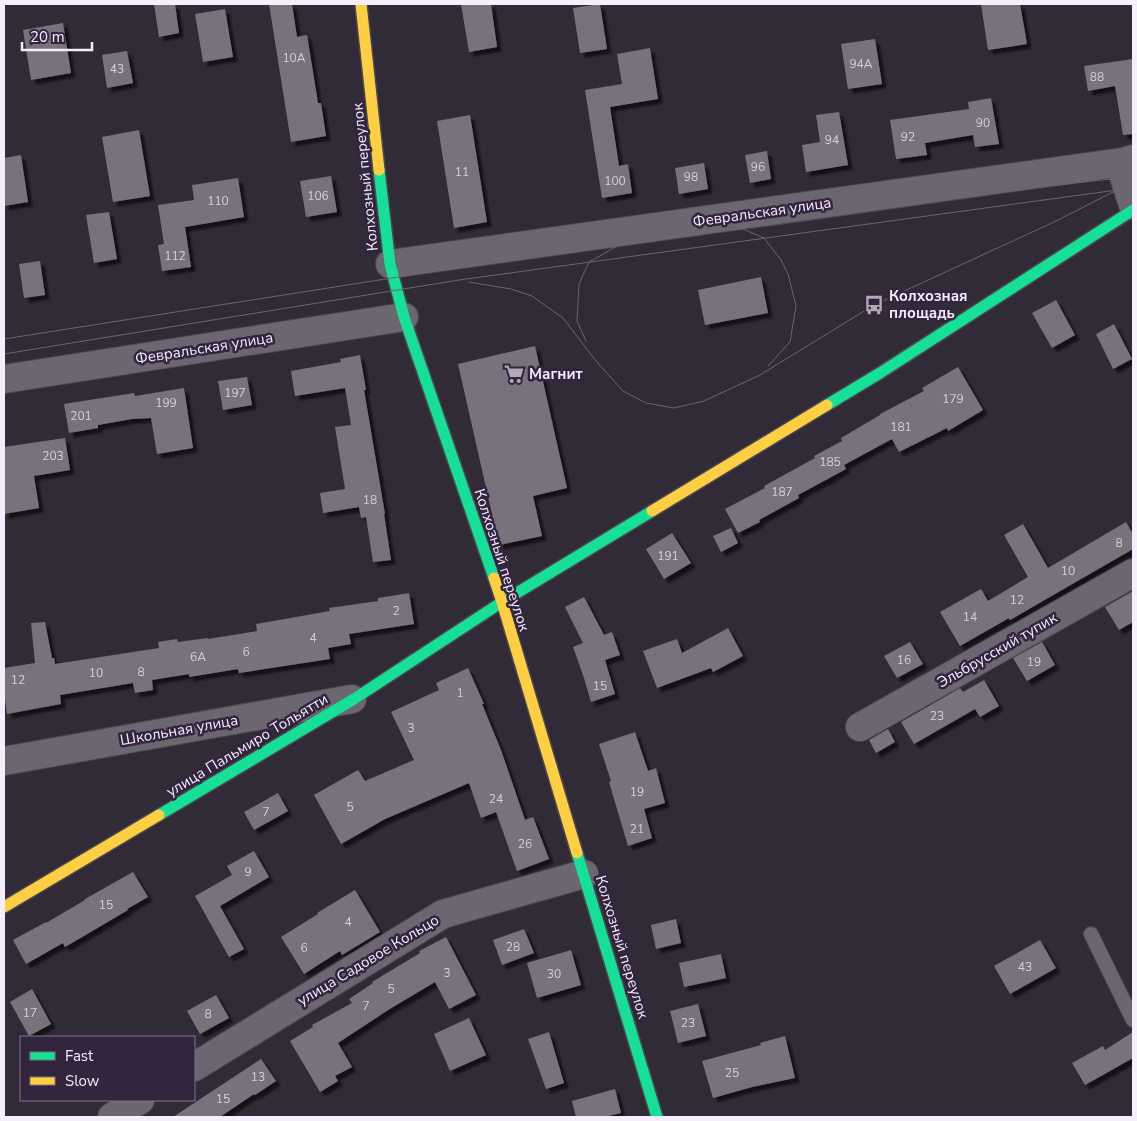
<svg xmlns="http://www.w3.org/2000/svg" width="1137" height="1121" font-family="'Nunito Sans',sans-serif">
  <defs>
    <filter id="shadow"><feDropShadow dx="4.5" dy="4.5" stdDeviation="1" flood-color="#0009"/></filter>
  </defs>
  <rect width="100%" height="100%" fill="#312b37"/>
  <path fill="#78727d" filter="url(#shadow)" d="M154,4H175L179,33L159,37Z
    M269,4H292L297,37L307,35L318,103H321L326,136L291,142Z
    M461,4H491L497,47L469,52Z
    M600,4L607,49L580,53L573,8Z
    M981,4H1020L1027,44L988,50Z
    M225,9L233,57L203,62L195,14Z
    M63,23L71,73L31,80L23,30Z
    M875,39L882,84L848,89L841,44Z
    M650,48L658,99L610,107L619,166L628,164L632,193L602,198L585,90L622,84L617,54Z
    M127,51L133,83L107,88L102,55Z
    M1133,59V134L1123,135L1115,86L1088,91L1084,66Z
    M991,98L999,144L975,147L973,135L925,143L927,155L896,159L890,120L969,109L968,102Z
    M839,112L848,165L806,172L802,145L820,142L816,115Z
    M470,115L487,222L454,228L437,121Z
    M139,130L150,196L113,202L102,137Z
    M767,151L771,179L750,183L745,155Z
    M21,155L28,202L4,206V158Z
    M704,163L708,189L679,194L675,168Z
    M331,176L337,212L306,217L300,181Z
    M238,178L244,217L185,227L191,267L162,271L158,245L164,244L158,205L194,200L192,185Z
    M109,212L117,259L94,263L86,215Z
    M40,261L45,295L24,298L19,264Z
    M761,277L768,313L705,325L698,290Z
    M1056,300L1075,335L1052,348L1032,313Z
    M1114,324L1132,359L1113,369L1096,334Z
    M535,346L567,488L533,496L542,536L499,545L458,364Z
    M360,355L366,390H364L385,514H384L391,560L373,562L366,517L361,518L359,507L323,513L320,493L345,489L335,427L351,425L345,388L295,396L291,371L341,362L340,359Z
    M958,367L983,410L948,431L947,428L899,452L892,439L844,465L846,469L798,495L799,498L759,520L760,522L738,533L725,509L765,488L764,486L815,458L814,456L842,441L841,438L880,415V414L924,391L922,388Z
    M247,377L252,405L223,410L218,381Z
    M184,388L193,448L157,454L151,418L132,419L98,425V428L69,433L64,404L134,393L135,396Z
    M65,438L70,470L34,476L39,508L4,514V447Z
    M1126,522L1133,534V549L1010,620L1009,618L960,646L940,612L981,589L988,601L1028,577L1004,535L1023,524L1048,568Z
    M731,528L738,543L721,552L713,536Z
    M672,533L691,563L664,579L646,549Z
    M1133,591V622L1119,630L1105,607Z
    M409,593L414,624L349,634L351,644L328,648L330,659L239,673L238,669L189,677V674L152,680L153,690L135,693L133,683L60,695L61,704L7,714L4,693V668L35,663L31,623L45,622L52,658H54L55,664L159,648L158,642L177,639L178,642L208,638V639L257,631L256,624L330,611L329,608L378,601V598Z
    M584,597L604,635L612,632L620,655L605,660L615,694L591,702L584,678L573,647L583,643L565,607Z
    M728,628L743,656L713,672L711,668L657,688L643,651L677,639L682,653Z
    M910,642L923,664L897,678L884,656Z
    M1042,642L1055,665L1027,681L1013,658Z
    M468,668L484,704H482L501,750L525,820L533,817L549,859L517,871L496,812L481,818L469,783L385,819L341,844L314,795L358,770L365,781L414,760L391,712L439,690L436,683Z
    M984,680L999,706L980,717L975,709L914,744L901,722L960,688L963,692Z
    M888,729L895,742L876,753L869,740Z
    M635,732L648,771L656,768L665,803L644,809L652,838L628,846L609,782L611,781L599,744Z
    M278,793L288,811L254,830L244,812Z
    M254,851L269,877L220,906L244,949L229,957L195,896L232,875L227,866Z
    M133,872L148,897L127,909L128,910L65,947L63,943L26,964L13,940L46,922V923L85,900V899Z
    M355,890L380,932L342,955L340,951L304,974L281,937L318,914L317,913Z
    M676,919L681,943L656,949L651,925Z
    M524,929L534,953L502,965L493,940Z
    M446,937L476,995L449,1009L435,982L388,1010L338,1043L352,1067L335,1076L338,1081L320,1092L290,1041L313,1027L312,1025L352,1003L349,999L373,983L372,982L420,953L419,951Z
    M1040,940L1056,968L1010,994L994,966Z
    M571,950L581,985L537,998L527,963Z
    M721,954L726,978L684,987L679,963Z
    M32,989L51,1024L29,1036L10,1002Z
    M216,995L229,1018L200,1034L187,1011Z
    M698,1004L706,1036L678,1043L670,1011Z
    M469,1018L486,1055L450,1071L434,1034Z
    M549,1032L564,1083L546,1089L528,1039Z
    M1133,1032V1058L1085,1085L1072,1063L1103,1046L1105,1050Z
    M785,1036L795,1078L752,1087L713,1098L702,1061L761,1045L760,1043Z
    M261,1059L276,1081L255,1095L254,1094L220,1117H173Z
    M615,1089L621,1113L604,1117H576L572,1101Z"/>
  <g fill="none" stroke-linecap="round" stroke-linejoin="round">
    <defs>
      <path id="lane" d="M1091,934L1133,1020"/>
      <path id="street" d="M1123,162L1124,177L1133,205
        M390,264L1123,162L1133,159
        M4,379L404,317
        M860,727L1133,573
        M4,761L352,699
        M194,1067L443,914L584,874
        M112,1117L140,1100"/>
      <path id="fast" d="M379,170L390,264L404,317L494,578
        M827,405L880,373L1133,210
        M159,815L354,699L502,602L652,511
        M577,853L657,1117"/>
      <path id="slow" d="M361,4L379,170
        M652,511L827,405
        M494,578L502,602L577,853
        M4,907L159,815"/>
    </defs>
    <use href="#lane" stroke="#4d4752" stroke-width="16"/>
    <use href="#street" stroke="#4d4752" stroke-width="30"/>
    <use href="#fast" stroke="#4d4752" stroke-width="14"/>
    <use href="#slow" stroke="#4d4752" stroke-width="14"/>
    <use href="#lane" stroke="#6b666f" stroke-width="14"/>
    <use href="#street" stroke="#6b666f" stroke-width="28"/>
    <use href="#fast" stroke="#16e098" stroke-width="11"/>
    <use href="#slow" stroke="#ffcf43" stroke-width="11"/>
    <path stroke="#6c6670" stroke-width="1" d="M727,222L764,238L781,260L788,274L796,306L790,342L768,366
      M469,282L511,289L532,296L563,318L596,361L623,391L646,403L674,408L704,401L760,375L874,305L1054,222L1117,190L1133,183
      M4,339L627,241L726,222L1111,179L1124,177L1133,173
      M586,341L577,321L579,284L589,262L621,244
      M4,354L459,280L1117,190"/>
  </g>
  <defs>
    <symbol id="bus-bare" viewBox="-9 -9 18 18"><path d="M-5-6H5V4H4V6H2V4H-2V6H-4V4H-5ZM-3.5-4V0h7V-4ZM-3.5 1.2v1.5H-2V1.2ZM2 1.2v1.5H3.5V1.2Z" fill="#b1a9b8" stroke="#32253d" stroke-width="2.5" paint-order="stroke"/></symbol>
    <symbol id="supermarket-bare" viewBox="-9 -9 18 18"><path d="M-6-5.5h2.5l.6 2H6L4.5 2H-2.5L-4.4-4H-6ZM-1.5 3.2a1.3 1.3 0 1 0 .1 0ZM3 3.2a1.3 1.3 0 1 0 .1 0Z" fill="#b1a9b8" stroke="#32253d" stroke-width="2.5" paint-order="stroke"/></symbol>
  </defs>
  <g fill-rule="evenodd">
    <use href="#bus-bare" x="860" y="291" width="28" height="28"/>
    <use href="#supermarket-bare" x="500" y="360" width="28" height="28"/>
  </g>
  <g text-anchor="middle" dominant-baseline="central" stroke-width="5" stroke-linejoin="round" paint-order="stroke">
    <g font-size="12" fill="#d6cede">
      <text x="294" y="58">10А</text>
      <text x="861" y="64">94А</text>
      <text x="117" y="69">43</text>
      <text x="1097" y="77">88</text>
      <text x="983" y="123">90</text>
      <text x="908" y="137">92</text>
      <text x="832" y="140">94</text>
      <text x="758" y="167">96</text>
      <text x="462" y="172">11</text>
      <text x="691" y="177">98</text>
      <text x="615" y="181">100</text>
      <text x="318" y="196">106</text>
      <text x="218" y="201">110</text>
      <text x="175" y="256">112</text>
      <text x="235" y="393">197</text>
      <text x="953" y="399">179</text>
      <text x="166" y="403">199</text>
      <text x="81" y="416">201</text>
      <text x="901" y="427">181</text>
      <text x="53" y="456">203</text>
      <text x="830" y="462">185</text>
      <text x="782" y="492">187</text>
      <text x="370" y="500">18</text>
      <text x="1119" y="543">8</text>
      <text x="668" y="556">191</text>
      <text x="1068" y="571">10</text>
      <text x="1017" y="600">12</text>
      <text x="396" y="611">2</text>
      <text x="970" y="617">14</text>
      <text x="313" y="638">4</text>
      <text x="246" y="652">6</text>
      <text x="198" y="657">6А</text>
      <text x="904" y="660">16</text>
      <text x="1034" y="662">19</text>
      <text x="141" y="672">8</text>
      <text x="96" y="673">10</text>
      <text x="18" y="680">12</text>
      <text x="600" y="686">15</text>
      <text x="460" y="693">1</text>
      <text x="937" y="716">23</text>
      <text x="411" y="728">3</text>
      <text x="637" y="792">19</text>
      <text x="496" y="799">24</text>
      <text x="350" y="807">5</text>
      <text x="266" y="812">7</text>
      <text x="637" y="829">21</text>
      <text x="525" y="844">26</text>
      <text x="248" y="872">9</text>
      <text x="106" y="905">15</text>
      <text x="348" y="922">4</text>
      <text x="513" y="947">28</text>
      <text x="304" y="948">6</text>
      <text x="1025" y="967">43</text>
      <text x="447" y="973">3</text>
      <text x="554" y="974">30</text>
      <text x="391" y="989">5</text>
      <text x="366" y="1006">7</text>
      <text x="30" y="1013">17</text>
      <text x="208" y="1014">8</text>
      <text x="688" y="1023">23</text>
      <text x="732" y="1073">25</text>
      <text x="258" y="1077">13</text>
      <text x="223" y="1099">15</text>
    </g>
    <g font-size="15" fill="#f6edfe" stroke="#32253d">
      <text transform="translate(365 177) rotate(-96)">Колхозный переулок</text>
      <text transform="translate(762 212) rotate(-8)">Февральская улица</text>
      <text transform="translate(204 348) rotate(-9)">Февральская улица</text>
      <text transform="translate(502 560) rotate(72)">Колхозный переулок</text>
      <text transform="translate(997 650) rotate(-30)">Эльбрусский тупик</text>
      <text transform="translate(179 730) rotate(-10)">Школьная улица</text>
      <text transform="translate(247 745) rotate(-31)">улица Пальмиро Тольятти</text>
      <text transform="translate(622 947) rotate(73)">Колхозный переулок</text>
      <text transform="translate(368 960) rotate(-31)">улица Садовое Кольцо</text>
    </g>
    <g font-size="15" font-weight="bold" fill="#f6edfe" stroke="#32253d" text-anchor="start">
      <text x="889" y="296">Колхозная<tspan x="889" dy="17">площадь</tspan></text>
      <text x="529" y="374">Магнит</text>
    </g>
  </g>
  <rect width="1137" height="1121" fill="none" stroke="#f6edfe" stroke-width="10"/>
  <rect x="20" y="1036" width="175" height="65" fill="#32253d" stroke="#80758a"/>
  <rect x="30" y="1052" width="25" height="8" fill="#16e098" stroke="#80758a"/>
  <text x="65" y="1061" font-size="15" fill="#f6edfe">Fast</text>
  <rect x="30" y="1077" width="25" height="8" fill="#ffcf43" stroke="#80758a"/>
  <text x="65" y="1086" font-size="15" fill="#f6edfe">Slow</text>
  <path d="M22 42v8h70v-8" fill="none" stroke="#f6edfe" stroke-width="2.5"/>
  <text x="30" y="42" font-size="15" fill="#f6edfe" stroke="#32253d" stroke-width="4" paint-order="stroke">20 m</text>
</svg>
